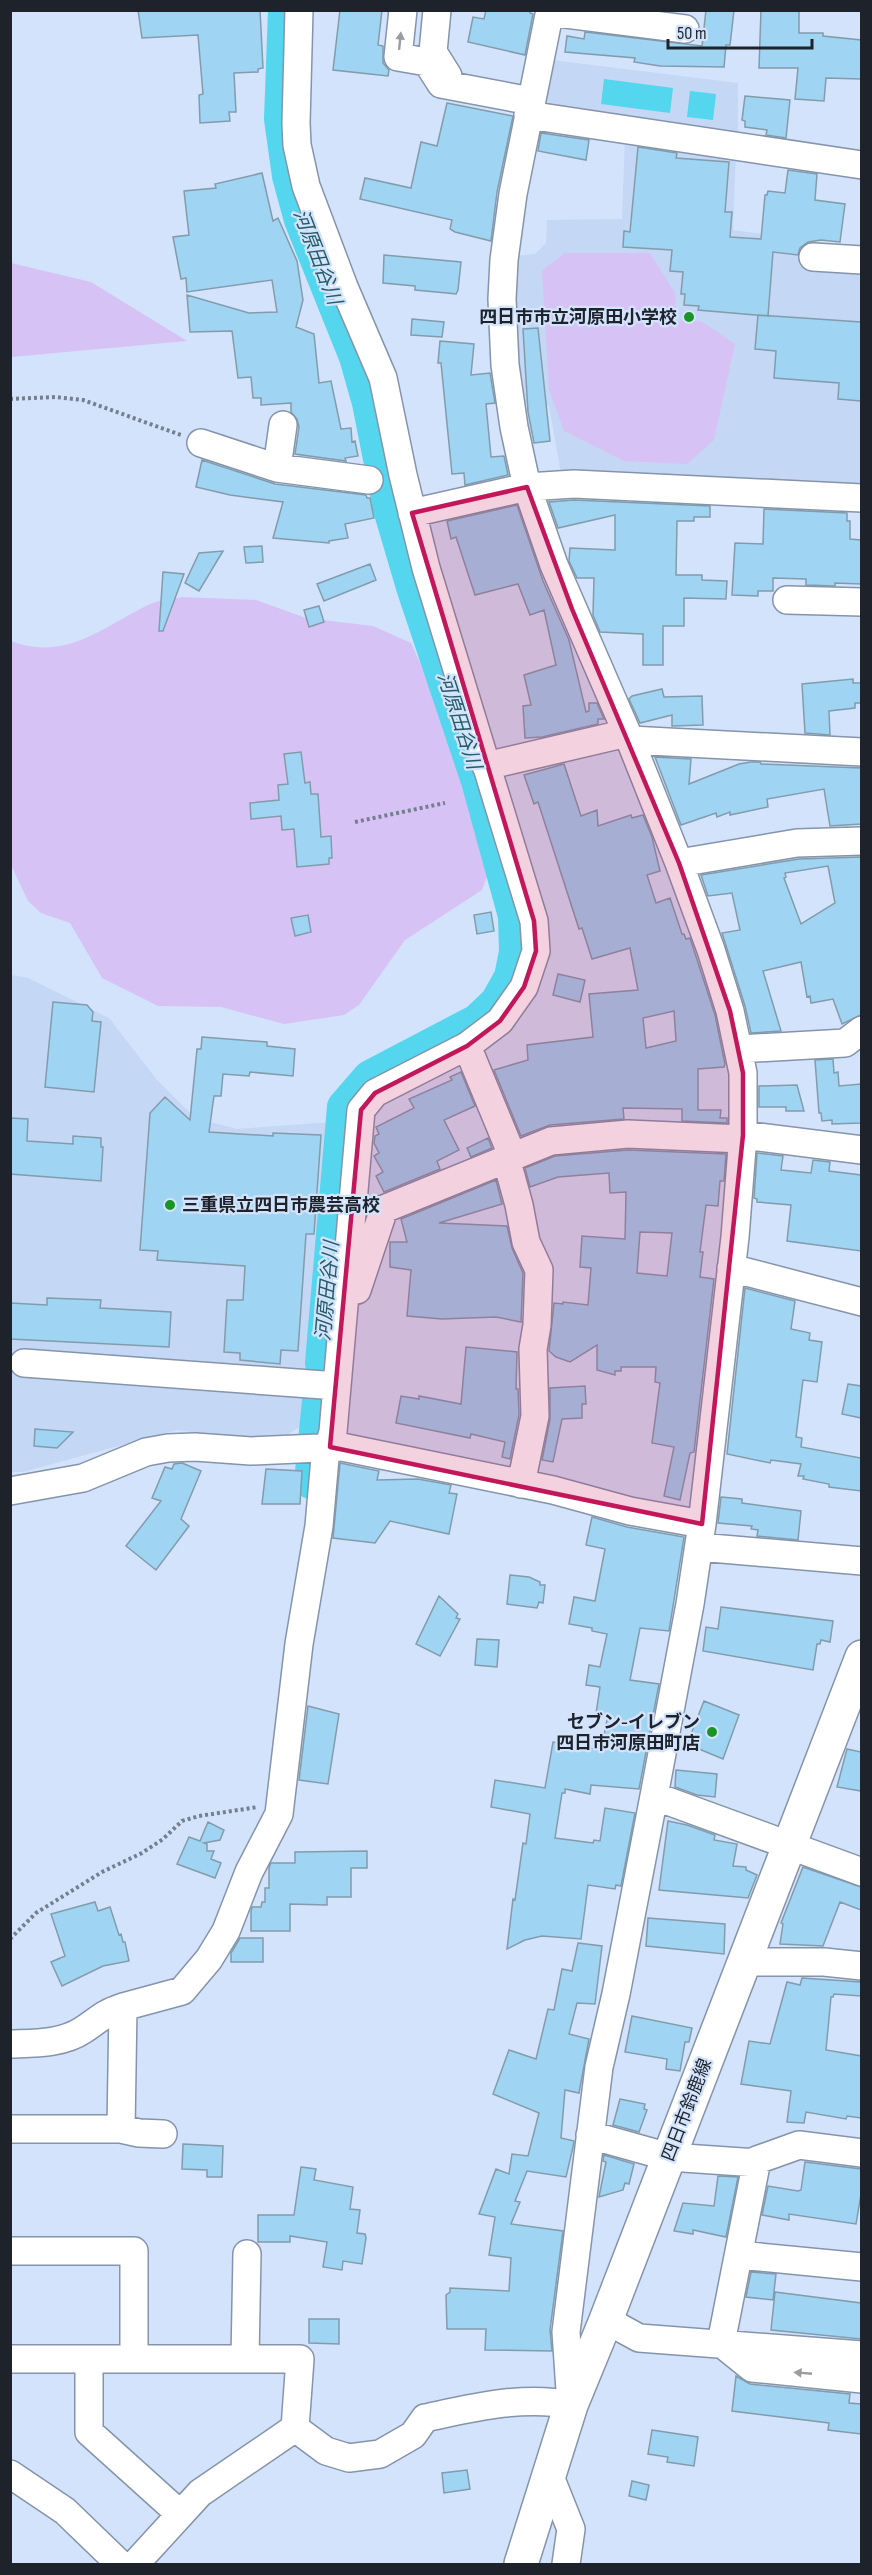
<svg xmlns="http://www.w3.org/2000/svg" width="872" height="2575" font-family="'Sofia Sans Condensed','Noto Sans JP',sans-serif">
  <rect width="100%" height="100%" fill="#d2e3fb"/>
  <path fill="#c4d7f5" d="M552,60L738,83V142L541,104Z
    M625,137L736,149L733,230L861,248V489L561,473L549,406L521,405L518,378L516,256L535,254L546,243L547,220L622,219Z
    M11,975L28,978L109,1018L157,1080L195,1118L237,1129L331,1122L334,1139L323,1272L307,1423L286,1435L237,1438L177,1430L23,1472H11Z"/>
  <path fill="#d7c2f5" d="M565,253H650L675,293L676,321H701L735,344L714,440L687,464L624,461L564,431L549,390L542,270Z
    M11,263L91,282L187,341L11,357Z
    M182,597L256,600L306,618L373,626L411,643L491,819L492,863L482,890L405,940L359,1005L344,1015L284,1024L221,1007L158,1006L102,978L70,923L41,913L28,901L11,865V641C67,662 102,627 150,604C160,600 172,599 182,597Z"/>
  <path fill="#53d6ee" d="M604,79L673,88L670,113L601,104Z
    M690,91L716,94L713,120L687,117Z"/>
  <g fill="none" stroke-linecap="round" stroke-linejoin="round">
    <path stroke="#53d6ee" stroke-width="34" d="M285,10L281,119L289,176L301,220L356,357L369,403L390,509L413,587L478,781L515,916L516,952L511,977L497,1002L477,1021L370,1077L344,1107L322,1363
      M311,1482L319,1401"/>
  </g>
  <path fill="#9fd4f3" stroke="#829cac" stroke-width="1.5" fill-rule="evenodd" d="M138,10H260L263,68L258,69V72L234,73L236,112H229L230,121L200,123L199,95L203,94L198,35L142,38Z
    M340,10H382L378,45L383,46V63L389,70L388,76L333,70Z
    M486,10H530V13L533,14L525,55L468,42L473,17L484,19Z
    M706,10H734L730,45H726L724,67L660,66L634,62L635,58L565,52L567,36L584,39L585,32L702,46Z
    M761,10H799V33H823V36L861,40V79L826,78L824,101L795,99L798,68H759Z
    M745,96L790,100L786,138L766,135L767,130L745,127V121L742,120Z
    M447,103L513,116L497,192L491,241L455,232L450,229L452,220L360,199L365,178L411,188L421,142L437,146Z
    M541,133L589,140L586,160L538,151Z
    M638,147L677,153L676,158L729,162L725,212H732L730,237L761,239L765,195H767L768,191L785,193L788,170L817,174L815,200L845,204L840,242L821,240L808,242L800,248L798,255L773,252L768,316L698,310L699,306L684,305L685,294H681L683,272L670,271L672,250L623,247L624,231L630,232Z
    M262,173L273,221L278,218L297,261L303,300L296,327L314,334L319,383L331,381L341,429L351,428L352,442L355,441L358,456L345,458L346,461L295,454L299,427L297,419L291,412V403L261,405V398H253L251,377L238,378L232,331L190,332L187,295L249,313L277,312L272,280L187,292L186,278L181,279L173,237L189,235L184,191L216,188L215,184Z
    M384,255L461,262L458,290L456,294L447,293L415,290V286L383,283Z
    M758,315L861,322V401L838,399L839,383L774,378L776,351L755,349Z
    M412,319L444,322L442,337L411,335Z
    M538,328L550,441L534,443L528,412L523,329Z
    M440,341L474,344L471,375L490,373L495,403L486,404L491,457L504,456L508,475L465,485L464,473L452,474L441,363H438Z
    M202,460L275,484L366,495L367,498H370L374,518L345,524L348,538L329,541V543L273,538L283,502L230,495L196,487Z
    M574,500L710,506V517H694V521H677L676,575H702V580L727,581L726,599L684,598V626H663V665H643V634L600,632L593,615L594,578H577L569,561L570,548L615,550V515L558,528L549,502Z
    M517,505L543,581L569,640L586,712L589,711V703H597L604,719H598V724L542,737L525,738L523,706L531,705L524,675L556,665L544,610L530,615L518,584L475,595L456,537L451,539L447,521Z
    M764,509L847,513V521H850V539L861,540V584L835,583V586L806,585V579L773,578V591H758V596L732,595L735,543L763,544Z
    M262,546L263,562L246,563L244,547Z
    M223,551L199,591L185,583L199,553Z
    M370,564L376,580L324,601L317,584Z
    M163,572L184,574L163,631H159Z
    M319,606L324,622L309,627L304,610Z
    M853,679V683H861V703H855V708L829,711L830,735L805,733L802,684Z
    M662,689L664,697L702,696L703,725L672,726V715L640,723L629,699L632,696Z
    M301,752L305,783L310,782L311,794H318L321,837L331,836L332,858H329V864L297,867L294,829L282,830L281,816L251,819L250,803L279,800L278,785L288,784L284,754Z
    M655,757L691,759L689,784L739,764L751,762H760L761,764L861,768V824L830,826L824,789L767,799L768,807L730,815V812L717,817L716,813L681,825Z
    M564,764L581,816L597,810L598,826L631,815L632,818L643,815L652,837L660,871L647,875L656,903L670,898L682,934H684L686,939L690,938L715,1015L725,1064L724,1067L698,1069V1110H721L720,1118H727V1123L682,1121V1109L623,1108L624,1119L550,1125L521,1136L494,1070L528,1060L527,1045L593,1037L589,994L638,990L630,948L592,959L582,928L579,929L538,802L534,804L524,775ZM674,1011L676,1041L646,1048L643,1018Z
    M861,857V1015L842,1024L833,999L811,1003L810,996L807,997L801,962L763,971L781,1031L751,1033L745,1006L722,933L740,930L732,893L708,896L701,875L799,859ZM828,866L835,903L801,924L784,878L786,877L785,873Z
    M491,912L494,931L477,934L474,915Z
    M308,915L311,932L295,936L291,918Z
    M558,974L585,980L580,1002L553,995Z
    M53,1002L87,1005L93,1012L92,1021L101,1022L94,1092L45,1087Z
    M202,1037L267,1042V1046L295,1049L293,1076L250,1072L249,1076L223,1074L221,1096H214L209,1132L273,1136V1133L321,1135L314,1234H306L298,1351L281,1350L280,1364L240,1360V1353L224,1352L227,1300H243L245,1266L157,1260L158,1251L140,1250L150,1113L165,1097L190,1120L197,1049H201Z
    M833,1059L834,1073L838,1072L839,1086L861,1084V1123L832,1124V1120L822,1121L821,1113H819L815,1060Z
    M461,1072L475,1106L444,1120L459,1150L437,1161L440,1169L384,1192L376,1176L383,1172L374,1156L379,1153L374,1143L375,1136L379,1134L376,1127L414,1108L409,1099L452,1080L450,1077Z
    M797,1085L804,1111H786V1107H759V1086Z
    M10,1118L28,1119L27,1141L73,1144V1136L101,1138V1147H103L101,1181L10,1174Z
    M488,1138L492,1148L471,1157L467,1148Z
    M628,1150L726,1154L724,1181H720L718,1206L706,1205L700,1252H703L700,1277L714,1279L694,1452L690,1453L680,1500L664,1496L674,1447L652,1443L660,1383L655,1382L656,1367H621V1371H615V1375L597,1370V1345L570,1362L556,1357L549,1351L554,1303L563,1304V1302L588,1305L591,1268L580,1267L582,1236L625,1239L626,1192L610,1193L609,1173L558,1177L530,1187L525,1168L555,1156ZM640,1232L672,1233L667,1276L637,1273Z
    M757,1153L783,1156L781,1170L811,1173L813,1160L830,1162L829,1171L861,1175V1251L787,1241L791,1205L757,1202V1199L754,1198Z
    M496,1180L502,1204L439,1223L507,1226L512,1248L523,1273L521,1322L496,1317L442,1319L407,1316L411,1270L390,1267V1242H407L401,1219Z
    M745,1288L795,1301L791,1329L810,1333L809,1340L822,1342L817,1382L803,1380L796,1437L802,1438L801,1447L861,1458V1491L829,1487V1484L803,1479L804,1476H798L801,1464L771,1460L770,1463L727,1454Z
    M47,1298L101,1300L100,1308L171,1312L169,1347L10,1339V1303L47,1305Z
    M466,1347L517,1352L516,1389H518L519,1415L510,1459L502,1457L505,1442L471,1434L470,1438L396,1423L401,1396L419,1399V1396L461,1404Z
    M848,1384L861,1386V1418L842,1414Z
    M585,1386L586,1404H582V1418L562,1419L553,1462L542,1460L550,1419V1388Z
    M35,1429L73,1432L57,1448L34,1446Z
    M182,1463L201,1471L181,1519L189,1526L156,1570L126,1546L161,1501L152,1498L165,1467L172,1469L174,1464Z
    M340,1463L379,1471L377,1480L418,1479L451,1485L449,1493L457,1494L449,1534L390,1521L375,1543L333,1538Z
    M266,1469L302,1471L300,1504H262Z
    M721,1497L742,1499V1503L801,1511L798,1540L757,1536L758,1530L751,1529L752,1526L718,1523Z
    M592,1517L627,1527L684,1537L669,1631L640,1628L630,1680L659,1684L639,1789L591,1785L590,1794L565,1789V1793H562L555,1838L593,1843L594,1840L600,1841L605,1808L635,1813L621,1886L616,1885L615,1889L588,1885L581,1939L542,1936L525,1940L507,1949L513,1899L515,1900L523,1843L526,1844L530,1814L491,1807L495,1780L545,1788L553,1742L601,1750L608,1715L596,1714L600,1687L586,1685L589,1665L600,1667L607,1634L592,1631V1628L569,1624L574,1597L595,1601L605,1549L586,1545Z
    M510,1575L529,1577L540,1582V1585H545L543,1603L539,1602L537,1608L507,1604Z
    M439,1596L458,1614L456,1618L460,1619L440,1656L416,1644Z
    M721,1607L833,1621L830,1642L821,1640L820,1644H817L813,1670L703,1651L706,1627L718,1629Z
    M477,1639L499,1640L497,1667L475,1665Z
    M704,1701L739,1715L723,1759L687,1744Z
    M308,1706L339,1714L328,1784L299,1780Z
    M847,1749L861,1752V1791L837,1787Z
    M676,1770L717,1774L715,1797L697,1795L675,1787Z
    M668,1821L687,1825L715,1835L714,1840L737,1844L733,1866L746,1867V1870L757,1875L748,1898L659,1890Z
    M208,1822L224,1830L220,1840L204,1843L207,1844V1851H214L211,1859L221,1863L215,1878L177,1864L189,1837L200,1841Z
    M367,1851V1868H351V1897H327V1905L290,1904V1931H251V1911L252,1907H261L262,1902H265V1888H269V1868L271,1863H295V1852Z
    M803,1867L861,1887V1910L840,1902L823,1946L780,1944L783,1924L781,1923Z
    M95,1902L98,1911L110,1907L119,1935L121,1934L123,1942H125L129,1961L103,1966L62,1986L51,1962L65,1956L51,1914Z
    M648,1918L725,1924L724,1954L646,1946Z
    M240,1938H263V1962H231V1953Z
    M578,1943L602,1946L595,2004L577,2003L569,2034L589,2039L579,2093L565,2090L561,2138L574,2141L573,2147L566,2177L527,2171L515,2201L520,2202L511,2224L563,2231L550,2330L552,2351L485,2350L486,2329H447L446,2295L450,2292V2288L509,2291L511,2258L489,2255L495,2217L479,2214L496,2169L509,2174L512,2154L528,2156L539,2113L493,2094L509,2050L536,2059L548,2009L554,2010L562,1969L572,1971Z
    M802,1978L861,1982V1996L834,1994L833,1997H831L826,2050L861,2056V2118L847,2116L846,2119L806,2112L804,2123L787,2122L791,2091L741,2084L749,2041L770,2044L787,1982L800,1985Z
    M632,2016L692,2028L689,2042H685L680,2071L666,2069L667,2059L625,2052Z
    M620,2099L645,2104L644,2109L647,2110L639,2132L613,2125Z
    M183,2144L223,2146L222,2177H207V2170L182,2169Z
    M604,2155L634,2164L629,2184L625,2183L623,2190L599,2197L606,2162L603,2161Z
    M805,2162L861,2169V2194L856,2224L789,2214V2220L762,2215L768,2186L798,2191L801,2190Z
    M301,2167L316,2169L314,2180L353,2187L350,2209L360,2210L357,2233L365,2234L366,2238L362,2264L343,2261L342,2270L323,2267L327,2242L290,2236V2242H258V2215H294Z
    M718,2176L738,2177L726,2237L693,2230V2234L674,2231L683,2203L714,2206Z
    M751,2272L776,2274L773,2300L746,2297Z
    M775,2292L861,2303V2339L771,2330Z
    M309,2319H339V2344L309,2343Z
    M736,2376L750,2384L850,2394L849,2403L861,2404V2434L828,2430L829,2423L732,2411Z
    M652,2430L698,2437L694,2466L667,2462L668,2457L648,2454Z
    M467,2470L470,2489L444,2493L442,2473Z
    M632,2481L649,2485L646,2500L629,2496Z"/>
  <g fill="none" stroke-linecap="round" stroke-linejoin="round">
    <defs>
      <path id="minor" d="M403,10L398,57L427,62L441,84L531,101
        M437,10L433,52L448,76
        M550,12L685,29
        M528,115L862,165
        M813,257L862,260
        M201,443L277,468L369,480
        M277,468L283,425
        M412,513L527,487L574,484L862,498
        M787,600L862,602
        M630,740L862,752
        M486,766L627,733
        M679,863L797,843L862,841
        M467,1046L512,1155
        M739,1049L845,1043L862,1030
        M743,1135L862,1150
        M506,1158L519,1205L526,1242L539,1270L537,1325L533,1349L535,1416L521,1484
        M731,1268L862,1302
        M357,1290L384,1209L551,1141L628,1134L742,1139
        M24,1363L337,1386
        M10,1491L83,1478L146,1452L168,1448L195,1447L251,1451L342,1447L553,1490L630,1511L702,1524
        M699,1547L862,1561
        M654,1796L862,1872
        M744,1962H824L862,1966
        M123,2007L182,1991L209,1959L226,1931L249,1872L279,1814L299,1644L319,1526L325,1458L333,1432L361,1110L375,1093L467,1046L500,1021L524,987L536,951L534,921L426,568L403,475L383,378L344,287L306,186L297,145L296,123L299,10
        M10,2044C35,2043 62,2044 83,2030C100,2019 102,2014 123,2007L121,2129
        M10,2129H121L139,2133L163,2134
        M590,2135L669,2157L757,2163
        M10,2251H134V2359
        M739,2255L862,2267
        M606,2320L639,2338L862,2355
        M721,2343L757,2160L799,2145L862,2153
        M721,2343L752,2368L862,2379
        M10,2359H300L295,2428L200,2493L135,2564
        M89,2359V2432L180,2514
        M245,2359L247,2254
        M295,2428L326,2451L349,2458L380,2454L413,2435L425,2418C472,2408 523,2395 571,2405L566,2332L599,2067L616,1994L654,1796L690,1604L702,1524L735,1237L743,1135V1073L730,1011L711,950L679,863L630,740L554,565L527,487L514,427L505,365L502,299L504,260L513,194L550,10
        M10,2474L65,2511L120,2564
        M549,2474L571,2529L566,2564"/>
      <path id="major" d="M521,2564L571,2405L606,2320L862,1657"/>
    </defs>
    <use href="#minor" stroke="#8594aa" stroke-width="30"/>
    <use href="#major" stroke="#8594aa" stroke-width="36"/>
    <path stroke="#747f8f" stroke-width="4" stroke-dasharray="3 3" stroke-linecap="butt" d="M10,399L55,397L83,400L181,435
      M355,822L445,803
      M10,1939L36,1913L102,1872L142,1853L163,1839L182,1821L199,1816L258,1807"/>
    <use href="#minor" stroke="#fff" stroke-width="27"/>
    <use href="#major" stroke="#fff" stroke-width="33"/>
  </g>
  <defs><path id="oneway-solid" d="M-6-.8H1V-3.2L6.5 0L1 3.2V.8H-6Z" transform="scale(1.5)"/></defs>
  <g fill="#999ca0">
    <use href="#oneway-solid" transform="translate(400 41) rotate(-84)"/>
    <use href="#oneway-solid" transform="translate(803 2373) rotate(-175)"/>
  </g>
  <path fill="#c2185b" fill-opacity="0.2" stroke="#c2185b" stroke-width="4.5" stroke-linejoin="round" d="M527,487L572,609L679,863L730,1011L743,1073V1135L702,1524L330,1447L361,1110L375,1093L467,1046L500,1021L524,987L536,951L534,921L412,513Z"/>
  <g fill="#1a9525" stroke="#d2e3fb" stroke-width="2">
    <circle cx="689" cy="317" r="6"/>
    <circle cx="170" cy="1205" r="6"/>
    <circle cx="712" cy="1732" r="6"/>
  </g>
  <g text-anchor="middle" dominant-baseline="central" stroke-width="4.5" stroke-linejoin="round" paint-order="stroke">
    <g font-size="18" font-weight="bold" fill="#1d222b" stroke="#d2e3fb" text-anchor="end">
      <text x="677" y="317">四日市市立河原田小学校</text>
      <text x="182" y="1205" text-anchor="start">三重県立四日市農芸高校</text>
      <text x="700" y="1722">セブン-イレブン<tspan x="700" dy="21">四日市河原田町店</tspan></text>
    </g>
    <g font-size="18" fill="#1d222b" stroke="#d2e3fb">
      <text transform="translate(687 2110) rotate(-69)">四日市鈴鹿線</text>
    </g>
    <g font-size="20" font-style="italic" fill="#265c66" stroke="#d2e3fb">
      <text transform="translate(317 257) rotate(69)">河原田谷川</text>
      <text transform="translate(459 721) rotate(72)">河原田谷川</text>
      <text transform="translate(328 1291) rotate(-85)">河原田谷川</text>
    </g>
  </g>
  <rect width="872" height="2575" fill="none" stroke="#1d222b" stroke-width="24"/>
  <path d="M668 39v9h144v-9" fill="none" stroke="#1d222b" stroke-width="3"/>
  <text x="677" y="39" font-size="18" fill="#1d222b" stroke="#d2e3fb" stroke-width="4.5" paint-order="stroke">50 m</text>
</svg>
